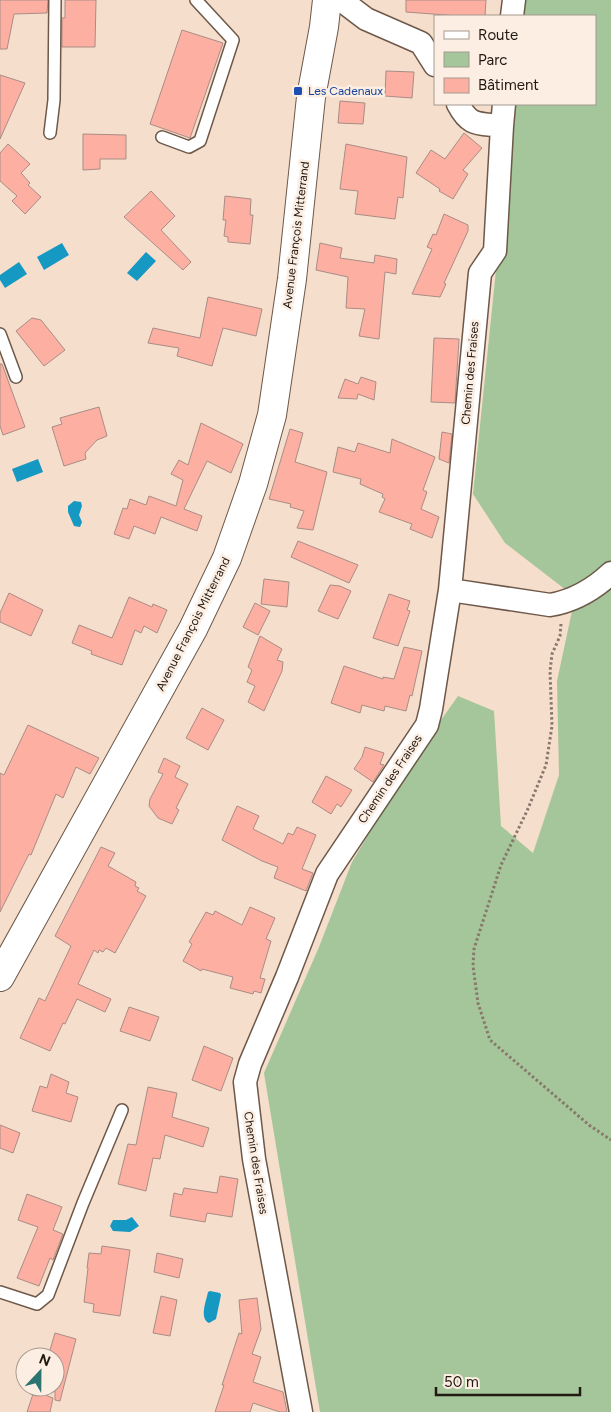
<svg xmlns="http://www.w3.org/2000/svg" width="611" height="1412" font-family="Figtree,sans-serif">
  <rect width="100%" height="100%" fill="#f6decc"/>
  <path fill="#a4c69a" d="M524,0H611V1412H320L264,1073L319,947L352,862L414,758L458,696L494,711L501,826L533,853L559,775L557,681L575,597L505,543L473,494L513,104H595V16H522Z"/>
  <path fill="#1598c1" d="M62,243L69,255L44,270L37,257Z
    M146,252L156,261L137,281L127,273Z
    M19,262L27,274L5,288L0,280V275Z
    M38,459L43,472L17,482L12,469Z
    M74,501L81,502L82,506L79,515L82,522L80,527L74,526L68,512V506Z
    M132,1217L139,1226L130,1232L113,1231L110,1226L113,1220H126Z
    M210,1291L220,1293L221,1295L216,1319L209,1323C199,1318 206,1302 208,1292Z"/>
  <path fill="#fdb0a1" stroke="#a98c86" d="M0,0H48L47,13L14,14L7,49H0Z
    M65,0H96L95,47H62V18H65Z
    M406,0H486L485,16H459L406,12Z
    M182,30L223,43L190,138L150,124Z
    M386,71L414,72L412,98L385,96Z
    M0,75L25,83L0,139Z
    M340,101L365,103L363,124L338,123Z
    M464,133L482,148L463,170L468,174L453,199L439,191L440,189L416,173L431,150L445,159Z
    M83,134L126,135V159H100V169L83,170Z
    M8,144L30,164L21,173L30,183L28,185L41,197L25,214L12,201L17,196L0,181V153Z
    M346,144L407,157L403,198L398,197L395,219L355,214L358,191L340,189Z
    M151,191L175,216L161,230L191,262L183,270L124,217Z
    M225,196L251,199L250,215H253L250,244L228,242V237L224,236L226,220H223Z
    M444,214L468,225V231L444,283L446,284L440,297L412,294L432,249L427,247L433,234L436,235Z
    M320,243L342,248L340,258L374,263L375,255L397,259L396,274L385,272L379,339L359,336L365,309L346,308L348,277L316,270Z
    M208,297L262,309L256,336L223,328L212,366L177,356L179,348L148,343L153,328L200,338Z
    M32,318L41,320L65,350L44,366L16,331Z
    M434,338L459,339L455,403L431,402Z
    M0,364H2L25,427L3,435L0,426Z
    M361,377L376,382L374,400L358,394L357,399L338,398L345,379L358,384Z
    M99,407L107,436L97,440L85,453L86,459L64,466L52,427L62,424L60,418Z
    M201,423L243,444L231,473L207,461L184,509L202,516L197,531L161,517L155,534L134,526L129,539L114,534L123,508L127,509L130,499L146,505L149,496L176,506L183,480L171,474L179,460L188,465Z
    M290,429L303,433L295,462L327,472L313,530L297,528L304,511L290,507L291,504L269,499Z
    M442,432L452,434L449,463L439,459Z
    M392,439L435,457L423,490L427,492L421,509L439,517L432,538L410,529L412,524L379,512L385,499L382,497L383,494L360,484L361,479L333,472L338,447L355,452L358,443L390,453Z
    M298,541L358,565L349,583L291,557Z
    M264,579L289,582L287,607L261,604Z
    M330,585L340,586L351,591L338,619L318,611Z
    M9,593L43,610L31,636L0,622V613Z
    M389,594L410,601L407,610L410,611L398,646L373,638Z
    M129,597L152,607L153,604L167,610L157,633L144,626L141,633L135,630L122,665L91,654L92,651L72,643L79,625L112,638Z
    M255,603L270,611L258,635L243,627Z
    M260,636L282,649L277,660L283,662L282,671L264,711L248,702L255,686L247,682L252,670L248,667Z
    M404,647L422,651L412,696L410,695L406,711L385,706L384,711L362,705L360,713L331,703L344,666L383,679V677L394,679Z
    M202,708L224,720L208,750L186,738Z
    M28,725L99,758L90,774L76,767L63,798L56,794L31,855L29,854L0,912V773L4,775Z
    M365,747L384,753L380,764L384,765L373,782L354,769L362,757Z
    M164,758L180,766L175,777L188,784L176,808L179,810L172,824L158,818L149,806L150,799L163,774L158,772Z
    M326,776L352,790L341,807L337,804L331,814L312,802Z
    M237,806L259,816L253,829L283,844L288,833L293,835L297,827L316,835L302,869L313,873L306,891L274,878L278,867L262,861L222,840Z
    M101,847L115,853L108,866L136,882L135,886L139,888L137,891L146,896L115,953L106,948L103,952L99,950L98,953L94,950L78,984L111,999L105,1012L77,999L65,1024L63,1023L50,1051L20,1038L39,998L45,1001L71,946L55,936Z
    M250,907L275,918L266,939L271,941L260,978L265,979L261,993L254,991L253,994L230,988L233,977L202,969L201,971L183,961L192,944L189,942L206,912L213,915L215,911L242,925Z
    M129,1007L159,1017L150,1041L120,1031Z
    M204,1046L233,1058L221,1091L192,1080Z
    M51,1074L69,1082L66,1093L78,1097L71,1122L32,1111L40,1086L47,1088Z
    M148,1087L177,1093L172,1117L209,1128L203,1147L165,1135L160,1159L153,1158L146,1191L118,1184L128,1144L136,1145Z
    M0,1125L20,1133L13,1153L0,1148Z
    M220,1176L238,1179L232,1217L207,1213L205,1222L170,1216L174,1193L182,1195L184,1188L217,1193Z
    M27,1194L62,1207L53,1230L63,1234L53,1260L50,1258L39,1286L17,1278L38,1227L18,1220Z
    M102,1246L130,1250L120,1316L93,1312L94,1304L84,1302L88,1268H87L89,1253L101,1254Z
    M157,1253L183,1259L179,1278L154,1272Z
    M161,1296L177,1300L170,1336L153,1333Z
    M257,1298L261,1329L252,1354L261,1357L253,1382L283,1392L287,1412H280L253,1403L250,1412H215L224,1385H222L239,1333L242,1334L239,1300Z
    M55,1333L76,1339L60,1401L55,1400V1357H48Z
    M34,1391L53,1398L50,1412H27Z"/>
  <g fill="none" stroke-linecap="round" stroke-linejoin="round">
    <defs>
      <path id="service" d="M50,133L54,100L55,0
        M162,137L189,147L200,141L233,40L196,0
        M0,334L16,377
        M0,1292L37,1304L48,1295L83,1203L122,1110"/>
      <path id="minor" d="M341,0L366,19L421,43L435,65
        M512,16L514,0
        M458,104C470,127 478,123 502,126
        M450,590L550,605C573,601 594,589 611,573
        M301,1412L254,1159L245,1082L250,1064L287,977L327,874L427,725L431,709L450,590L480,273L495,251L502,126L504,104"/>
      <path id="secondary" d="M0,977L193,629L227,558L253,484L272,415L292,279L311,97L324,27L327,0"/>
    </defs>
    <use href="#service" stroke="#6d5849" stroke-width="14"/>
    <use href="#minor" stroke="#6d5849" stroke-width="25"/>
    <use href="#secondary" stroke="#6d5849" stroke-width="30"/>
    <path stroke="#88786c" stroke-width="3" stroke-dasharray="2.5 2.5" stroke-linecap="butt" d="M561,624L560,636L552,654L550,671L552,726L546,765L527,811L501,865L474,949L473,966L478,1003L490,1040L589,1125L611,1140"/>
    <use href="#service" stroke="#fff" stroke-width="11"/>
    <use href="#minor" stroke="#fff" stroke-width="22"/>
    <use href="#secondary" stroke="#fff" stroke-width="28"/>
  </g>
  <rect fill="#1a4fb4" stroke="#fceee3" stroke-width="2" x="293" y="86" width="10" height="10" rx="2.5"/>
  <g text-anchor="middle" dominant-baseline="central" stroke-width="5" stroke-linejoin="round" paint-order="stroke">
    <g font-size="12" fill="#164399" stroke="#fceee3" text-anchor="start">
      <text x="308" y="91">Les Cadenaux</text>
    </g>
    <g font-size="12" fill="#211912" stroke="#fceee3">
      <text transform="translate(296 235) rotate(-83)">Avenue François Mitterrand</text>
      <text transform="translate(470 373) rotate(-85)">Chemin des Fraises</text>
      <text transform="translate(193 624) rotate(-63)">Avenue François Mitterrand</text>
      <text transform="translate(390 779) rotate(-56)">Chemin des Fraises</text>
      <text transform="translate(256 1163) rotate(81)">Chemin des Fraises</text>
    </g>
  </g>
  <rect x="434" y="15" width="162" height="90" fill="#fceee3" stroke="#a4998f"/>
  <rect x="444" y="31" width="25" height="8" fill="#ffffff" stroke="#a4998f"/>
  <text x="478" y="40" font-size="15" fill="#211912">Route</text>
  <rect x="444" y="52" width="25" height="15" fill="#a4c69a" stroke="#a4998f"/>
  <text x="478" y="65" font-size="15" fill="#211912">Parc</text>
  <rect x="444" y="78" width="25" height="15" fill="#fdb0a1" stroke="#a4998f"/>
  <text x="478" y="90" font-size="15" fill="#211912">Bâtiment</text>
  <g transform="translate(40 1372) rotate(22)"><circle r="24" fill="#fceee3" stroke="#a4998f"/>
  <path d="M0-4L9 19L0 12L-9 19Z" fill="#2b746f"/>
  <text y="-8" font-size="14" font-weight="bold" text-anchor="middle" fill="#211912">N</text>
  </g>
  <path d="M436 1387v8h144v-8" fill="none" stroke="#211912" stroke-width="2.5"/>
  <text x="444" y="1387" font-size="15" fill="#211912" stroke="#fceee3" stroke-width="4" paint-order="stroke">50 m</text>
</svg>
